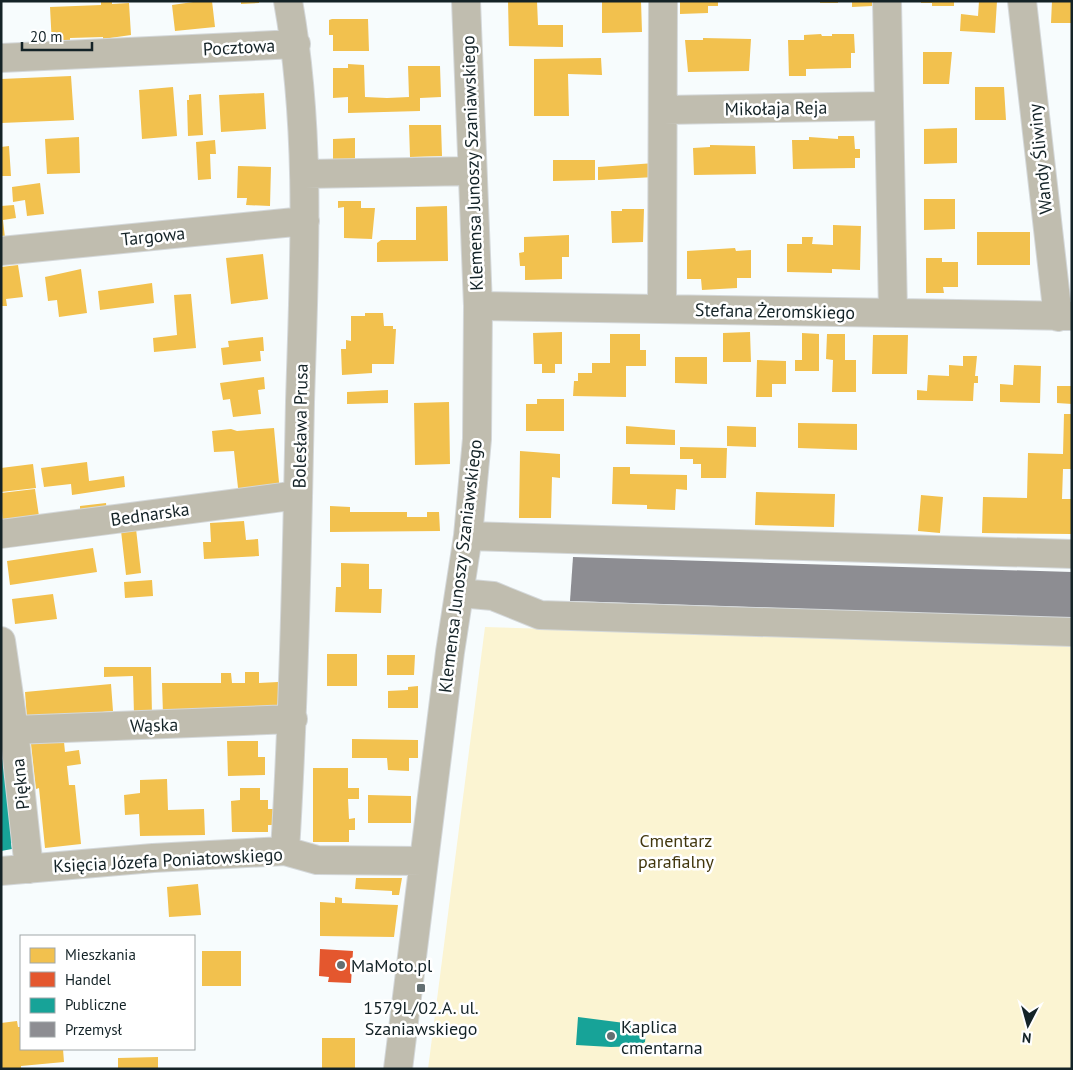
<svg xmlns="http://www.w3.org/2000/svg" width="1073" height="1070" font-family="'PT Sans',sans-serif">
  <rect width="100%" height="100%" fill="#f7fcfd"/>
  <path fill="#fbf4d2" d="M485,627L1072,645V1069H428Z"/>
  <path fill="#f2c14e" d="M101,1H112V4L129,3L131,35L103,39V37L70,38V45H52L50,7L101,5Z
    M200,1H212L215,27L175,31L172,5Z
    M241,1H259V3L241,4Z
    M508,1H537L538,25H563V47L509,46Z
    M602,1H641L642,32L602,33Z
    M680,1H718V6H708V13L680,14Z
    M820,1H838V3H820Z
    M852,1H872V6L852,7Z
    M921,1H954V6H932V3H921Z
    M979,1H997L995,33L960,31L961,14L978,16Z
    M1052,1H1072V23H1051Z
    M332,19H368L369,51H333V35H329V20Z
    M821,34L822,36H832V34H854L855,53H851V68L806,69V76H789L788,40H804V35Z
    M703,38L751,39L749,71L688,72L685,40H703Z
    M923,52H952L949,84H923Z
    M601,58L602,75L568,74L569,116H534V59Z
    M348,64L364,65L365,97L387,98L409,97L408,66H440L441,97L420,98V111L348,113V97L333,98V68H348Z
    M71,76L74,120L1,123V79Z
    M173,87L177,136L142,139L139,90Z
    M975,87H1004L1006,120H975Z
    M264,93L266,129L221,132L219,95Z
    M201,94L203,135L188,136L187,100H189V95Z
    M409,125H441L442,156L410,157Z
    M957,128V163L924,164V129Z
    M838,136H854L855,149H860V158H855V168L793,169L792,140H809V137L838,139Z
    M79,137L80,173L47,174L45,139Z
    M355,138V161L333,162V139Z
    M215,140L216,154H210L211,179L198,180L196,142Z
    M710,145L755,146L756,174L694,175L693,148L710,147Z
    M9,146L11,176H1V147Z
    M553,160H595V180L553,181Z
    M655,163V177L598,180V167Z
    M238,166L271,167L270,206L246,205L247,198H237Z
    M40,183L44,214L27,216L25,200L13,202L12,187Z
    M924,199H955V229L924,230Z
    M338,201H361V208H375L372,239L344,238V207L338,208Z
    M14,205L16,218L3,220L5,238H1V206Z
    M447,206L448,261L377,262V243L381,240H416V207Z
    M622,209H644L643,242L612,243L611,211H622Z
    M833,225L861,226L860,270L832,269V273L787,272V244H802V237H813L812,244L833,245Z
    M977,232H1030V265H977Z
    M569,235V257H562V279L525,280V266H520L519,253L524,252V237Z
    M735,248L736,251L751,250V278H737V288L702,290L701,279H687V251Z
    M263,254L268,299L231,304L226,258Z
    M926,258H942V262H958V287H943L944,293H926Z
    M18,265L23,297L6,299L7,306H1V267Z
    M81,269L87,313L59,317L57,300L48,301L45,277Z
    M152,283L154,303L100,310L98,291Z
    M191,294L196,348L154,352L153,338L177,335L174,295Z
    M365,313H383L384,326H393V329H396L394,364H372V373L342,375L341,349H346V340L351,341V316H365Z
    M562,332V364H555V373H542V364H534L533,333Z
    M750,332L751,362H723V333Z
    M802,333L819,334V371H795V360H802Z
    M610,334H640V350H646V366H626V397L573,396L574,381H578V373H592V363H610Z
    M827,334H845V360H856V392H832L833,360L826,359Z
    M873,335H908L907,374H872Z
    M263,337L264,351H260L261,361L223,365L221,348L229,347L228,341Z
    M963,356H977L975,376H978V383H974L973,401L917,400V390L927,391L928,375L949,376V365L963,366Z
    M675,357H707V384L675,383Z
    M757,360L786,361V384H772V397H756Z
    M1014,365L1041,366L1040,403L1000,402V384L1013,385Z
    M264,377L265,389L258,390L261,414L233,417L230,399L223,400L220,383Z
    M1057,386H1072V404L1057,403Z
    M388,390V403L347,404V392Z
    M537,399H564V431H526V404H537Z
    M449,402L450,464L415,465L414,403Z
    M1064,414H1072V469H1063L1062,499H1072V534L982,533L983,497L1027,498L1028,453L1063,454Z
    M798,423L857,424V450L798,448Z
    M626,426L675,430V445L626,444Z
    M727,426L756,427V447L727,446Z
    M274,428L280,493L239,497L234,451L214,452L212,431L231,429L237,431Z
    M680,447L727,448L726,478H701V464H693V459H680Z
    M520,451L560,454V478L552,477L551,518H519Z
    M87,462L89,481L124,476L125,487L72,495L71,484L44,487L41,468Z
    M33,464L36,488L1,492V468Z
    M613,467H630V474L687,475V490L676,489L675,510L647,509V505L612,504Z
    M35,489L40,523L3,528L1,493Z
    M756,492L835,494L834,527L755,525Z
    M921,495L943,497L940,533L918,531Z
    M106,503L107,513L76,518L75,510L80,509V506Z
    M330,506L350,507V512H407V517H427V512H439L440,531L330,532Z
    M135,520L141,573L126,575L120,522Z
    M244,521L246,540L258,539L259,556L204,559L203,542H211L210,523Z
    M93,548L97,572L10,585L7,561Z
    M341,563L369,564V589H382L381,613L335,612L336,587H341Z
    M152,580L153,596L125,598L124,582Z
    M53,594L57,619L15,624L12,599Z
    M327,654H357V686H327Z
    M387,655H415L414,675H387Z
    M104,667H151L152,715H134L133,676L104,677Z
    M245,672H259V683L278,682V713L163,714L162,683H221V673H231L232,683H245Z
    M111,684L113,711L27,719L25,692Z
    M418,686V708H388V691L408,690V687Z
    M63,732L65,752L79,750L81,764L67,766L69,785H75L81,844L45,848L39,788L36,789L30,735Z
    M352,739L418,740V758H409V771L388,770L387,758H352Z
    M227,741H258V757H265V775L228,776Z
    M313,768H348V788H359V799H348L349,819L355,818V830H349V842H313Z
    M167,779L168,810L204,809L205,835L140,836L139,814L125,815L124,795L140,793V780Z
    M240,788H260V800H268V809H276V825H268V832H232L231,801L240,800Z
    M368,795L411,796V823H368Z
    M356,878H402L399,895H392V891L355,889Z
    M198,884L201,915L169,917L167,887Z
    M335,897L342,898V903L398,905L394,937L320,936V902L335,903Z
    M202,951H241V986H202Z
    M17,1021L18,1027H21V1049H63L64,1062L21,1066V1069H1V1023Z
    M322,1038H355V1069H322Z
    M158,1057V1069H118V1058Z"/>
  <path fill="#e4572e" d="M320,949L353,951L351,983L328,982L329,977L319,976Z"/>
  <path fill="#17a398" d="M1,730L18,841L11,843L12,849L1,851Z
    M578,1017L640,1025L646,1030L645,1042L638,1046L611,1047L576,1045Z"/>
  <path fill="#8d8d92" d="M573,557L1072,572V618L570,601Z"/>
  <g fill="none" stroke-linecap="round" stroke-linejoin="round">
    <defs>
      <path id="minor" d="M887,1L893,313
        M1022,1L1058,317
        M1,58L296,44
        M664,110L888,106
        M305,174L472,171
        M1,251L305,221
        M478,306L1072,316
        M662,308L663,1
        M1,534L298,495
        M468,536L1072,554
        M460,593L493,596L540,615L1072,632
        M1,641L14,730L29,869
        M14,730L293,719
        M285,851C294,702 297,552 300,402C304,269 312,134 288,1
        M1,871L153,858L285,851L317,860L423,861
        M398,1069L450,652L468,536L477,439L478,306L466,1"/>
    </defs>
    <use href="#minor" stroke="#d4d8da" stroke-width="30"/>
    <use href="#minor" stroke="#c0bdaf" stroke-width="28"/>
  </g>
  <g fill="#636f72" stroke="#fff" stroke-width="2">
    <circle cx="341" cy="965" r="5"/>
    <rect x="416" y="983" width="10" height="10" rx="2.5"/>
    <circle cx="611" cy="1036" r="5"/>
  </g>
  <g text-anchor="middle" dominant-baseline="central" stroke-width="5" stroke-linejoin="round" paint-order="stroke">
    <g font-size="18" fill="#142327" stroke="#fff">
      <text transform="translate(239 47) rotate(-3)">Pocztowa</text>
      <text transform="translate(776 108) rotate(-1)">Mikołaja Reja</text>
      <text transform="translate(1040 159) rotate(-96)">Wandy Śliwiny</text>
      <text transform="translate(472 163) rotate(-92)">Klemensa Junoszy Szaniawskiego</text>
      <text transform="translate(153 236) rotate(-6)">Targowa</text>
      <text transform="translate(775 311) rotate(1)">Stefana Żeromskiego</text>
      <text transform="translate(300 426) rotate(-89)">Bolesława Prusa</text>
      <text transform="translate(150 514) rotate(-8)">Bednarska</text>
      <text transform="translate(460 566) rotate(-83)">Klemensa Junoszy Szaniawskiego</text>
      <text transform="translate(154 725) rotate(-2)">Wąska</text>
      <text transform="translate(20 784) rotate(-96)">Piękna</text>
      <text transform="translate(168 860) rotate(-3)">Księcia Józefa Poniatowskiego</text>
    </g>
    <g font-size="18" fill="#42370e" stroke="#fff">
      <text x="676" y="840">Cmentarz<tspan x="676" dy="21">parafialny</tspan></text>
    </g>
    <g font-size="18" fill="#142327" stroke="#fff" text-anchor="start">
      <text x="351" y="965">MaMoto.pl</text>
      <text x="421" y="1007" text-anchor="middle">1579L/02.A. ul.<tspan x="421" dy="21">Szaniawskiego</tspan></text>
      <text x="621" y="1026">Kaplica<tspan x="621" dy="21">cmentarna</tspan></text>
    </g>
  </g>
  <rect width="1073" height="1070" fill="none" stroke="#142327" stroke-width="5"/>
  <rect x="20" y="935" width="175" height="115" fill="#ffffff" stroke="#a1a7a9"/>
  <rect x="30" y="948" width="25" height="15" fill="#f2c14e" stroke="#a1a7a9"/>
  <text x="65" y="960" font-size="15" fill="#142327">Mieszkania</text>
  <rect x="30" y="972" width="25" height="15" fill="#e4572e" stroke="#a1a7a9"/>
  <text x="65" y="985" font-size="15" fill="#142327">Handel</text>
  <rect x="30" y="998" width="25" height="15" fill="#17a398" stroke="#a1a7a9"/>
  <text x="65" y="1010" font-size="15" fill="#142327">Publiczne</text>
  <rect x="30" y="1022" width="25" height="15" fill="#8d8d92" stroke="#a1a7a9"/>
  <text x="65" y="1035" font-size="15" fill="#142327">Przemysł</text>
  <g transform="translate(1028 1025) rotate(186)" stroke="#ffffff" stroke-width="4" paint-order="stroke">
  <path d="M0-4L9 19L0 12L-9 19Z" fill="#142327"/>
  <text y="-8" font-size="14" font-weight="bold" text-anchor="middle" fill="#142327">N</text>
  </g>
  <path d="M22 42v8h70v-8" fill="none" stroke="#142327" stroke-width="2.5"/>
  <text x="30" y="42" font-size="15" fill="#142327" stroke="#ffffff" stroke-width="4" paint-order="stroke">20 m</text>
</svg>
